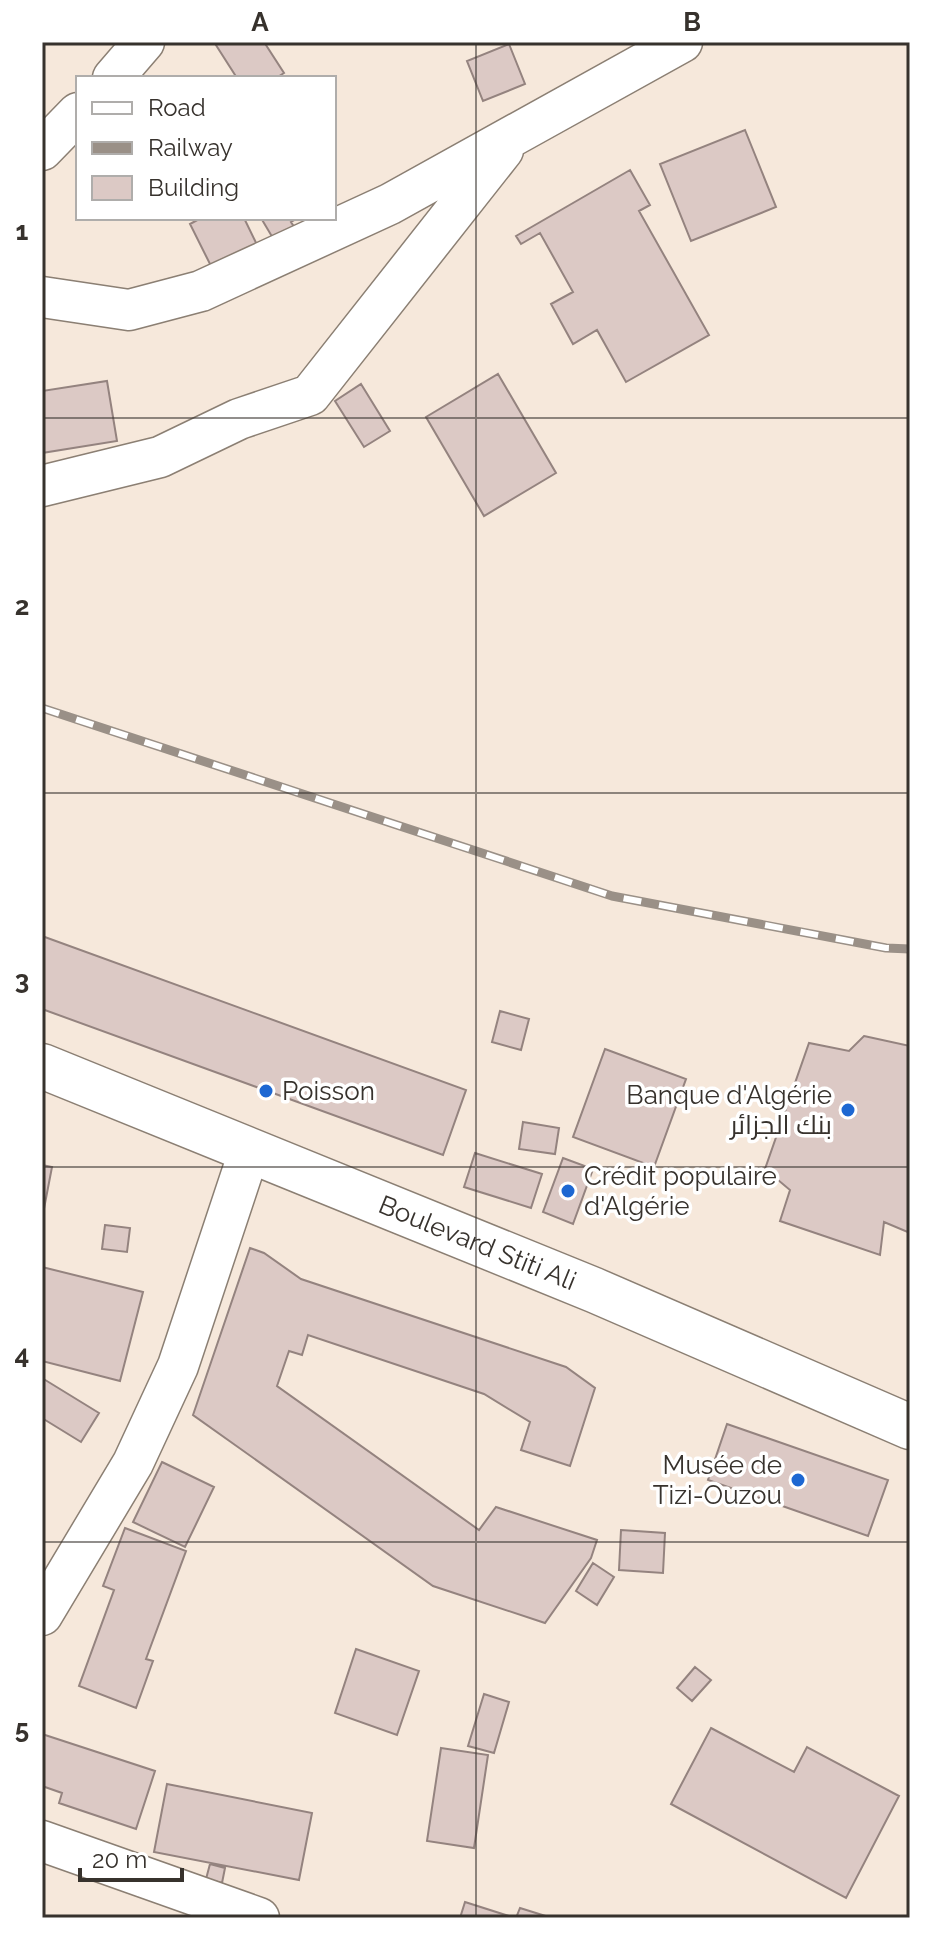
<svg xmlns="http://www.w3.org/2000/svg" width="952" height="1960" font-family="Raleway,Cairo,sans-serif">
  <rect width="100%" height="100%" fill="#f6e8db"/>
  <path fill="#dcc9c5" stroke="#94837f" stroke-width="2" d="M214,42H264L284,73L276,78H237Z
    M509,44L525,84L483,101L467,61Z
    M745,130L776,207L691,241L660,164Z
    M630,170L650,205L639,211L709,335L626,382L597,330L573,344L551,304L573,292L540,233L521,244L516,236Z
    M201,218H244L260,251L215,274L190,224Z
    M261,218H298L291,222L298,233L277,245Z
    M498,374L556,473L484,516L426,417Z
    M107,381L117,441L42,453V391Z
    M361,384L390,431L364,447L335,401Z
    M42,936L466,1090L443,1155L42,1009Z
    M500,1011L529,1019L521,1050L492,1042Z
    M864,1036L910,1046V1233L884,1222L880,1255L780,1221L790,1190L765,1169L809,1043L849,1051Z
    M605,1049L686,1079L654,1167L573,1137Z
    M523,1122L559,1128L555,1154L519,1149Z
    M475,1153L542,1174L531,1208L464,1187Z
    M563,1158L593,1169L573,1224L543,1212Z
    M42,1165L52,1167L42,1219Z
    M105,1225L130,1228L127,1252L102,1249Z
    M250,1248L264,1253L301,1279L566,1367L595,1388L570,1466L521,1450L530,1422L484,1394L308,1335L302,1355L289,1351L277,1386L479,1530L496,1507L597,1540L591,1558L545,1623L433,1586L193,1415Z
    M42,1267L143,1292L120,1381L42,1361Z
    M42,1378L99,1413L81,1442L42,1418Z
    M727,1424L888,1480L868,1536L708,1480Z
    M162,1462L214,1487L185,1547L133,1522Z
    M125,1528L186,1551L146,1659L153,1661L136,1708L79,1686L114,1590L103,1586Z
    M621,1530L665,1533L663,1573L619,1570Z
    M593,1563L614,1577L597,1605L576,1591Z
    M356,1649L419,1671L397,1735L335,1713Z
    M695,1667L711,1680L692,1701L677,1688Z
    M484,1694L509,1702L494,1753L468,1746Z
    M711,1728L794,1772L807,1747L899,1796L846,1898L671,1804Z
    M42,1734L155,1771L136,1829L59,1803L62,1793L42,1786Z
    M441,1748L488,1755L474,1848L427,1841Z
    M167,1784L312,1813L299,1880L154,1852Z
    M210,1864L225,1868L222,1883L206,1879Z
    M465,1902L515,1918H460Z
    M520,1908L552,1918H516Z"/>
  <g fill="none" stroke-linecap="round" stroke-linejoin="round">
    <defs>
      <path id="minor" d="M113,78L144,42
        M42,150L78,113
        M42,297L129,310L201,291L390,204L682,42
        M42,486L160,457L239,419L310,395L503,150
        M42,1615L133,1463L178,1366L249,1152
        M42,1841L259,1918"/>
      <g id="secondary">
        <path id="s1" d="M42,1066L594,1290L910,1427"/>
      </g>
    </defs>
    <use href="#minor" stroke="#8b7f73" stroke-width="43"/>
    <use href="#secondary" stroke="#8b7f73" stroke-width="47"/>
    <use href="#minor" stroke="#fff" stroke-width="40"/>
    <use href="#secondary" stroke="#fff" stroke-width="44"/>
    <defs>
      <path id="rail" d="M42,708L612,896L886,948L910,949"/>
    </defs>
    <use href="#rail" stroke="#9a9087" stroke-width="9"/>
    <use href="#rail" stroke="#fff" stroke-width="6" stroke-dasharray="18" stroke-linecap="butt"/>
  </g>
  <path fill="none" stroke="#37322d" stroke-width="2" stroke-opacity="0.55" d="M476,42V1918M42,418H910M42,793H910M42,1167H910M42,1542H910"/>
  <g fill="#1d67d2" stroke="#fff" stroke-width="3">
    <circle cx="266" cy="1091" r="8"/>
    <circle cx="848" cy="1110" r="8"/>
    <circle cx="568" cy="1191" r="8"/>
    <circle cx="798" cy="1480" r="8"/>
  </g>
  <g text-anchor="middle" dominant-baseline="central" stroke-width="7" stroke-linejoin="round" paint-order="stroke">
    <g font-size="26" fill="#37322d" stroke="#fff" text-anchor="start">
      <text x="282" y="1091">Poisson</text>
      <text x="832" y="1095" text-anchor="end">Banque d'Algérie<tspan x="832" dy="30">بنك الجزائر</tspan></text>
      <text x="584" y="1176">Crédit populaire<tspan x="584" dy="30">d'Algérie</tspan></text>
      <text x="782" y="1465" text-anchor="end">Musée de<tspan x="782" dy="30">Tizi-Ouzou</tspan></text>
    </g>
    <g font-size="26" fill="#37322d" stroke="#fff">
      <text stroke="none"><textPath href="#s1" startOffset="470">Boulevard Stiti Ali</textPath></text>
    </g>
  </g>
  <rect width="952" height="1960" fill="none" stroke="#ffffff" stroke-width="88"/>
  <rect x="76" y="76" width="260" height="144" fill="#ffffff" stroke="#afadab" stroke-width="2"/>
  <rect x="92" y="102" width="40" height="12" fill="#ffffff" stroke="#afadab" stroke-width="2"/>
  <text x="148" y="116" font-size="24" fill="#37322d">Road</text>
  <rect x="92" y="142" width="40" height="12" fill="#9a9087" stroke="#afadab" stroke-width="2"/>
  <text x="148" y="156" font-size="24" fill="#37322d">Railway</text>
  <rect x="92" y="176" width="40" height="24" fill="#dcc9c5" stroke="#afadab" stroke-width="2"/>
  <text x="148" y="196" font-size="24" fill="#37322d">Building</text>
  <path d="M80 1868v12h102v-12" fill="none" stroke="#37322d" stroke-width="4"/>
  <text x="92" y="1868" font-size="24" fill="#37322d" stroke="#ffffff" stroke-width="6" paint-order="stroke">20 m</text>
  <rect x="44" y="44" width="864" height="1872" fill="none" stroke="#37322d" stroke-width="3"/>
  <g font-size="26" text-anchor="middle" font-weight="bold" fill="#37322d">
    <text x="260" y="31">A</text>
    <text x="692" y="31">B</text>
    <text x="22" y="240">1</text>
    <text x="22" y="615">2</text>
    <text x="22" y="989">3</text>
    <text x="22" y="1364">4</text>
    <text x="22" y="1738">5</text>
  </g>
</svg>
